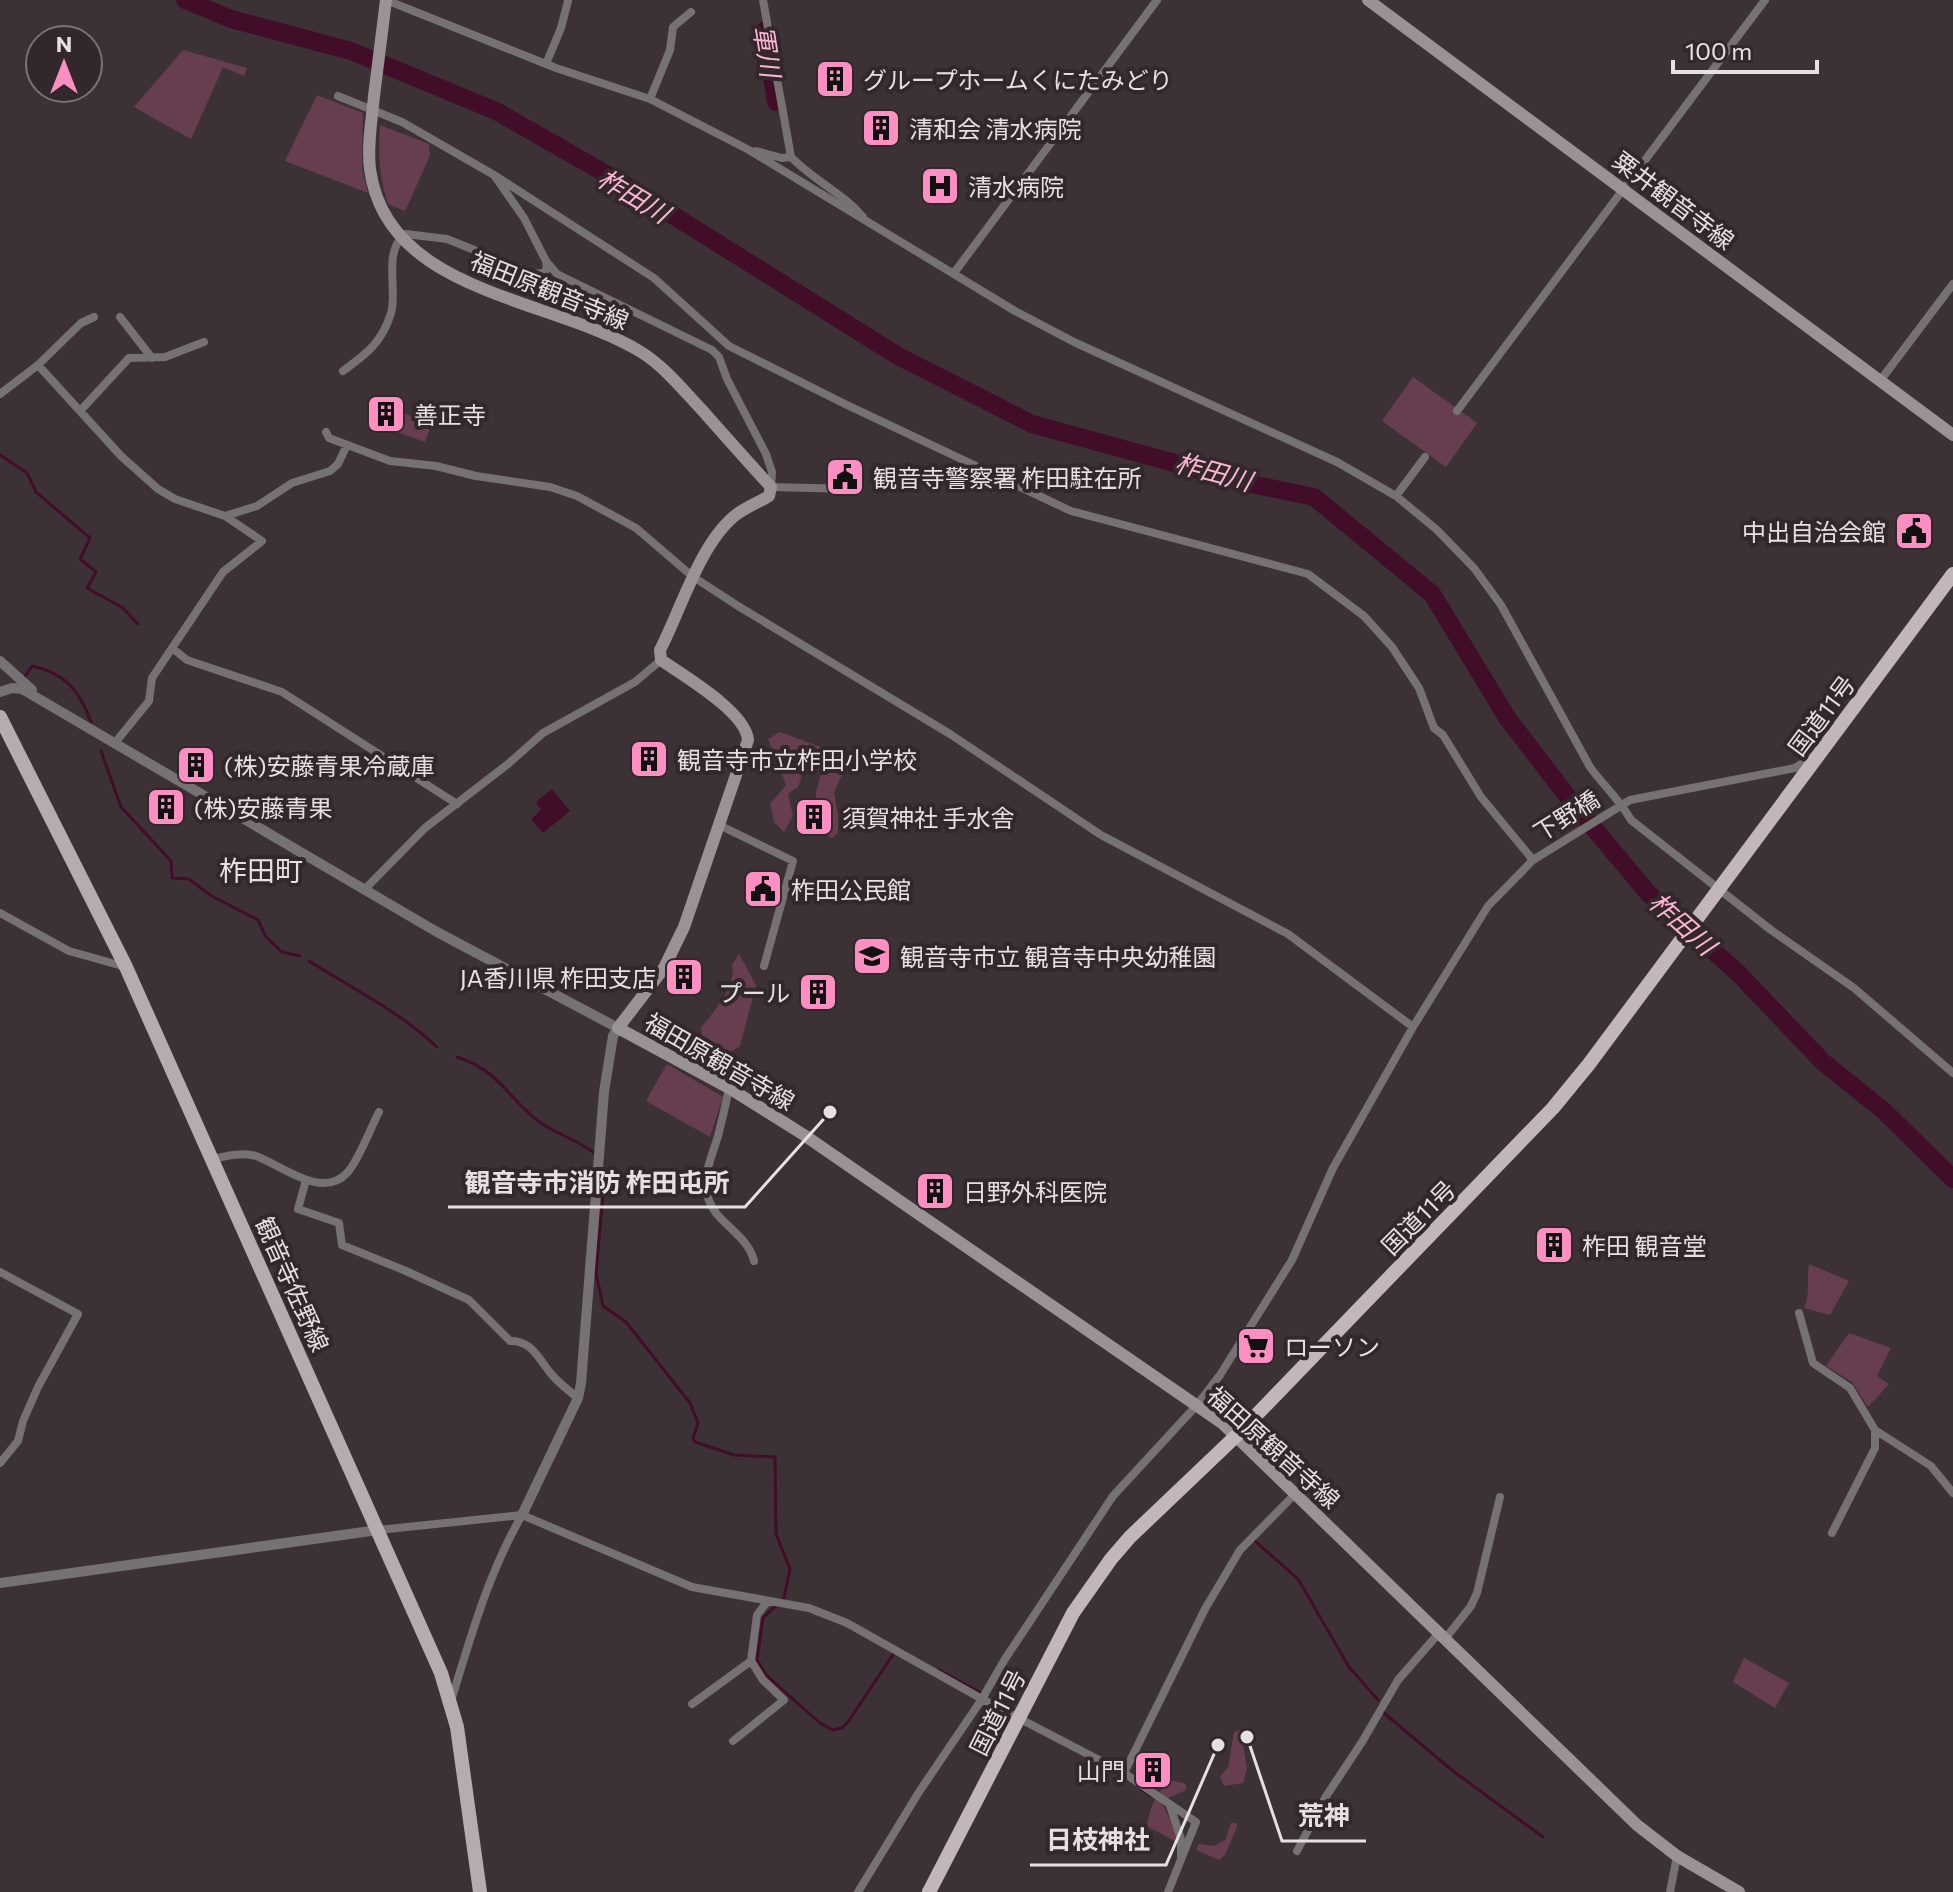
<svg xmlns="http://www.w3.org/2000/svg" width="1953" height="1892" font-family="Commissioner,'Noto Sans JP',sans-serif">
  <rect width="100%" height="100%" fill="#3c3236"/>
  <path fill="#663e50" d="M183,50L247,68L244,76L223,67L191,139L134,107Z
    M317,95L363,113L362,169L368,193L285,161Z
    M380,125L429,144L430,156L405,211L388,204C379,175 378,156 380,125Z
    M1413,377L1477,423L1446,467L1382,421Z
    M401,412L432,424L425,442L394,431Z
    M780,732L834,752L844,771L834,792L838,816V833L832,838L816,829V792L821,774L812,757L806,763L798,787L788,794L793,816L784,832L774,822L770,804L786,785L768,739Z
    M739,954L756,985L740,1046L719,1060L704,1051L701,1028C713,1012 737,986 732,965Z
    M667,1064L723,1097L710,1137L646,1101Z
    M1809,1264L1849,1281L1830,1315L1804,1308C1811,1292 1806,1280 1809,1264Z
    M1849,1333L1891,1348L1877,1376L1889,1384L1868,1407L1852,1382L1826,1366Z
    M1744,1658L1789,1683L1775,1708L1733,1682Z
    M1241,1730L1247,1769L1243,1783L1224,1786L1220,1777L1228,1767L1234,1732Z
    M1170,1780L1186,1784V1790L1161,1801L1178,1837L1176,1842L1147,1826C1149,1807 1157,1793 1170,1780Z
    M1231,1823H1237V1827L1225,1855L1219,1860L1196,1850L1199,1844L1214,1846L1225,1840Z"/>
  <path fill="#410d29" d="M552,789L570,811L543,833L531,819L541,810L536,802Z"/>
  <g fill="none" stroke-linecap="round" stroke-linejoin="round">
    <path stroke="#410d29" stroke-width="3" d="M0,455L27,473L36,492L90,538L80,559L96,572L87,588L123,608L138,624
      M24,678L32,666C65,673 80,691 91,722
      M101,751L121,807L171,861L172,878L189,879L210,895L258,920L266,937L282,952L300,956
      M309,961C352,988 400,1012 437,1047
      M457,1057C503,1072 509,1102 544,1125C560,1135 578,1141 593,1152
      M605,1173L596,1273L603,1306L626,1322L690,1403L698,1423L693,1438L695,1442L734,1455L775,1457L776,1534L790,1569L784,1598L763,1618L757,1660L766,1675L820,1723L833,1730L842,1728L848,1722L894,1653
      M1255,1541L1298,1579L1349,1667L1378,1700
      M939,1670L981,1693
      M1384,1713L1453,1771L1543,1837
      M1141,1789L1151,1796"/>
    <path stroke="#410d29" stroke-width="18" d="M185,0L231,19L351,51L496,111L615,179L898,356L1032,424L1251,484L1314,497L1432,594L1508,719L1571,801L1648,893L1738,973L1823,1062L1884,1111L1953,1179
      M765,30L776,102"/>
    <path stroke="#767173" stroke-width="8" d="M386,0L556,68L650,99L749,150L1015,311L1076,343L1337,462L1396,496L1436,529L1474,568L1501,605L1590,767C1603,785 1620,800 1631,820L1771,930L1854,988L1953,1073
      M763,0L791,157C813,180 843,193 863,217
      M546,64L561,28L568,1
      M338,96L402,122L494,175L524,218L546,261L557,274L712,350L719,357L727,379L766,454L772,472L771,487L851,489
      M650,99L670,50L673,27L691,12
      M756,151L782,158L791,157
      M494,175L654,278L729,346L845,404L1071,511L1308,574L1364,616L1392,647L1419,688L1434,728L1443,735L1481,797L1533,860
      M954,273L1157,0
      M120,317L152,358
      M38,365L121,456L158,489L175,499L225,516L262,541L223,572L152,678L149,701L114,744
      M343,371C366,354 382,343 391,313C398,290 382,250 406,234L447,239L534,274L543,273L547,269L546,261
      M1880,381L1953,284
      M0,394L38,365L81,323L94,317
      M80,411L129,358L165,357L204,342
      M1457,411L1765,0
      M326,432L329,438L390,461L436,466L476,476L550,487L577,496L636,528L692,576L738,606L950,734L1101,835L1288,934L1413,1027
      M1396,496L1425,457
      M225,516L257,506L292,483L330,471L338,464L347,445
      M172,648L187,660L282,692L457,804
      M719,825L793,861L764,966
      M364,890L425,828L508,764L543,733L635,682L661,660
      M0,913L69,951L126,967
      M729,1088C726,1104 722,1120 718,1136C710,1163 696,1186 716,1213C729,1229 749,1240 754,1261
      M213,1159C226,1156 242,1152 256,1156C281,1165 322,1200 347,1173C359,1160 370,1129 379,1112
      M306,1180L298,1209L339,1223L342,1245L406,1271L469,1300L510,1341C533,1340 540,1362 553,1376C560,1384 569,1391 578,1398
      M0,1272L78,1314L38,1387L23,1421L18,1441L0,1463
      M1799,1313L1813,1363L1850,1388L1875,1430L1931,1466L1953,1493
      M378,1530L522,1515L692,1587L809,1608L847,1623L982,1699L1124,1773L1196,1822L1168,1892
      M1832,1533L1875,1448V1430
      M1445,1639L1471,1606L1477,1593L1500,1497
      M451,1701C471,1636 488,1574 522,1515
      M692,1704L751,1661
      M733,1741L784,1700L763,1680L751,1661L757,1615L768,1601
      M1124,1773L1205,1609L1240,1550L1295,1494
      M1170,1806L1181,1839V1858
      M1297,1851L1325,1798L1362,1742L1398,1680L1439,1633
      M858,1892L919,1792L982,1699L1005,1659L1113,1496L1197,1405L1220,1375L1292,1260L1333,1168L1413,1027L1488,906L1533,860L1630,800L1795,768L1814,756
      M1670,1892L1677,1856"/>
    <path stroke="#767173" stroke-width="10" d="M0,661L32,690
      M0,692L12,688L22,689L437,932L618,1028L613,1036L604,1092L581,1383L578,1398L522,1515
      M0,1583L378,1530"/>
    <path stroke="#9a9295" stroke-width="12" d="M386,0C382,32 378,64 374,96C372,119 367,145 370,169C386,294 554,298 641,352C665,367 683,390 702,410C725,436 748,462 771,487L769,496C759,502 747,507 737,514C700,542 681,610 660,650L661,660C684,676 746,712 748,740L684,927L664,968L618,1028L729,1088L804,1135L1222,1423L1637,1825L1677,1856L1739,1892
      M1368,0L1953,435"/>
    <path stroke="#b6abaf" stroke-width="14" d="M0,717L126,967L441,1673L457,1727L480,1892"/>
    <path stroke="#c2b6bb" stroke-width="14" d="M929,1892L1073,1613L1111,1559L1130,1537L1236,1436L1553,1108L1589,1064L1953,574"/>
  </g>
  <defs>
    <symbol id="building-square" viewBox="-11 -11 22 22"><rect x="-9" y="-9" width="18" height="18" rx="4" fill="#fc8fc1" stroke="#32282c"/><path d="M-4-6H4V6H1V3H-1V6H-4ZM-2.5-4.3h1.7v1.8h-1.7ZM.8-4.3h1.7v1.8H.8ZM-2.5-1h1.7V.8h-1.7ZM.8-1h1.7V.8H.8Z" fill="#111"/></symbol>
    <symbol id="hospital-square" viewBox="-11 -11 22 22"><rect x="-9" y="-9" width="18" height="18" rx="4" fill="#fc8fc1" stroke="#32282c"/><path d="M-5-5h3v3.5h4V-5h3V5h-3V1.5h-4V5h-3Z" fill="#111"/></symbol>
    <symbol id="civic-square" viewBox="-11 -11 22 22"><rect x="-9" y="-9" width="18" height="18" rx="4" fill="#fc8fc1" stroke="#32282c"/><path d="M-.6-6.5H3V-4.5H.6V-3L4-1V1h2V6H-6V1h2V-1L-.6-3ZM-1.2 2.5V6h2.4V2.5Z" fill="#111"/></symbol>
    <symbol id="school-square" viewBox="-11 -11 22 22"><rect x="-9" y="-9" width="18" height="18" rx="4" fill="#fc8fc1" stroke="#32282c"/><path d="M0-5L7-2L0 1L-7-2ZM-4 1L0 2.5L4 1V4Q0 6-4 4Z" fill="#111"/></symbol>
    <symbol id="supermarket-square" viewBox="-11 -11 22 22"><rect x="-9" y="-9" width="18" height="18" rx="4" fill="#fc8fc1" stroke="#32282c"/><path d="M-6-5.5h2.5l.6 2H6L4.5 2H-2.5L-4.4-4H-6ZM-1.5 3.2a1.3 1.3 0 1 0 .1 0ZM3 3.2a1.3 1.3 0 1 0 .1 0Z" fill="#111"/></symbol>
  </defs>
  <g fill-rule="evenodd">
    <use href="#building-square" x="813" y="57" width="44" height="44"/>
    <use href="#building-square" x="859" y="106" width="44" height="44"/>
    <use href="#hospital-square" x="918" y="164" width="44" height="44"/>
    <use href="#building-square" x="364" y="392" width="44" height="44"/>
    <use href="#civic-square" x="823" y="455" width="44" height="44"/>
    <use href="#civic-square" x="1892" y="509" width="44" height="44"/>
    <use href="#building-square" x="627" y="737" width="44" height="44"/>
    <use href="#building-square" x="174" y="743" width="44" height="44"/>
    <use href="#building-square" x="144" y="785" width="44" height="44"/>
    <use href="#building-square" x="792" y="795" width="44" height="44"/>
    <use href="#civic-square" x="741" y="867" width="44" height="44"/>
    <use href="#school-square" x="850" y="934" width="44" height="44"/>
    <use href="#building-square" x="662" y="955" width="44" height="44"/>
    <use href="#building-square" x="796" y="970" width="44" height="44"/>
    <use href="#building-square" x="913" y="1169" width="44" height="44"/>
    <use href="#building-square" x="1532" y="1223" width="44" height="44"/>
    <use href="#supermarket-square" x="1234" y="1324" width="44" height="44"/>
    <use href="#building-square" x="1131" y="1748" width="44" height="44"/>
  </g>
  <g text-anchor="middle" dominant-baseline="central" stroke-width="8" stroke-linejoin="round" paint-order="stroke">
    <g font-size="24" fill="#e7e0e3" stroke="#32282c" text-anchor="start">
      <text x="863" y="79">グループホームくにたみどり</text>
      <text x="909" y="128">清和会 清水病院</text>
      <text x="968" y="186">清水病院</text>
      <text x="414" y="414">善正寺</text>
      <text x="873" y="477">観音寺警察署 柞田駐在所</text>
      <text x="1886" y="531" text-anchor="end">中出自治会館</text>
      <text x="677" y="759">観音寺市立柞田小学校</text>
      <text x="224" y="765">(株)安藤青果冷蔵庫</text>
      <text x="194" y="807">(株)安藤青果</text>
      <text x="842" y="817">須賀神社 手水舎</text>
      <text x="791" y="889">柞田公民館</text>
      <text x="900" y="956">観音寺市立 観音寺中央幼稚園</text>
      <text x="656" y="977" text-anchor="end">JA香川県 柞田支店</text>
      <text x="790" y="992" text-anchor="end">プール</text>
      <text x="963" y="1191">日野外科医院</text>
      <text x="1582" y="1245">柞田 観音堂</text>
      <text x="1284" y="1346">ローソン</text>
      <text x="1125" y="1770" text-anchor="end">山門</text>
    </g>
    <g font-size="24" fill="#e7e0e3" stroke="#32282c">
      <text transform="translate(1674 200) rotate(37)">粟井観音寺線</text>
      <text transform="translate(550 290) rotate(22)">福田原観音寺線</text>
      <text transform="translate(1821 715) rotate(-53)">国道11号</text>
      <text transform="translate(1566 815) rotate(-32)">下野橋</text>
      <text transform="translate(720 1061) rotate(30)">福田原観音寺線</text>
      <text transform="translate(1418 1217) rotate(-45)">国道11号</text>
      <text transform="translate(293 1284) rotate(66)">観音寺佐野線</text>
      <text transform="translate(1274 1447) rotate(42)">福田原観音寺線</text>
      <text transform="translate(997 1712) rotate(-63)">国道11号</text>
    </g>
    <g font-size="26" font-style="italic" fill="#feb5d4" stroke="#32282c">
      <text transform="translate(768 51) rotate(81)">軍川</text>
      <text transform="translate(634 195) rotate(31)">柞田川</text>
      <text transform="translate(1214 471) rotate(15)">柞田川</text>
      <text transform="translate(1683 923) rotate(42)">柞田川</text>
    </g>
    <g font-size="28" fill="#e7e0e3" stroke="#32282c">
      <text x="261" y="870">柞田町</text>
    </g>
  </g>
  <path fill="none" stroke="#e7e0e3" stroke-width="3" d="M830 1112L745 1207H448M1247 1737L1282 1841H1366M1218 1745L1166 1865H1030"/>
  <g fill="#e7e0e3" stroke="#32282c" stroke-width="3">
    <circle cx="830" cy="1112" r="8"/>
    <circle cx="1247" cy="1737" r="8"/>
    <circle cx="1218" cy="1745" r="8"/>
  </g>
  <g font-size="26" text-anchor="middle" font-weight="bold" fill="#e7e0e3" stroke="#32282c" stroke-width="8" stroke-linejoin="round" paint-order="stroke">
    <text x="597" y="1192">観音寺市消防 柞田屯所</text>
    <text x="1324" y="1825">荒神</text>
    <text x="1098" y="1849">日枝神社</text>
  </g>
  <g transform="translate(64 64)"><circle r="38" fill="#32282c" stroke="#7a7275" stroke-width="2"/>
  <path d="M0-6L14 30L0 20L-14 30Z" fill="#fc8fc1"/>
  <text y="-12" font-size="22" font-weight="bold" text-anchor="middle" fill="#e7e0e3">N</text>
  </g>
  <path d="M1673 60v12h144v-12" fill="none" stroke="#e7e0e3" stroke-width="4"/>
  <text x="1685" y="60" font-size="24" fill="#e7e0e3" stroke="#32282c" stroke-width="6" paint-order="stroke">100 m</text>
</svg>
